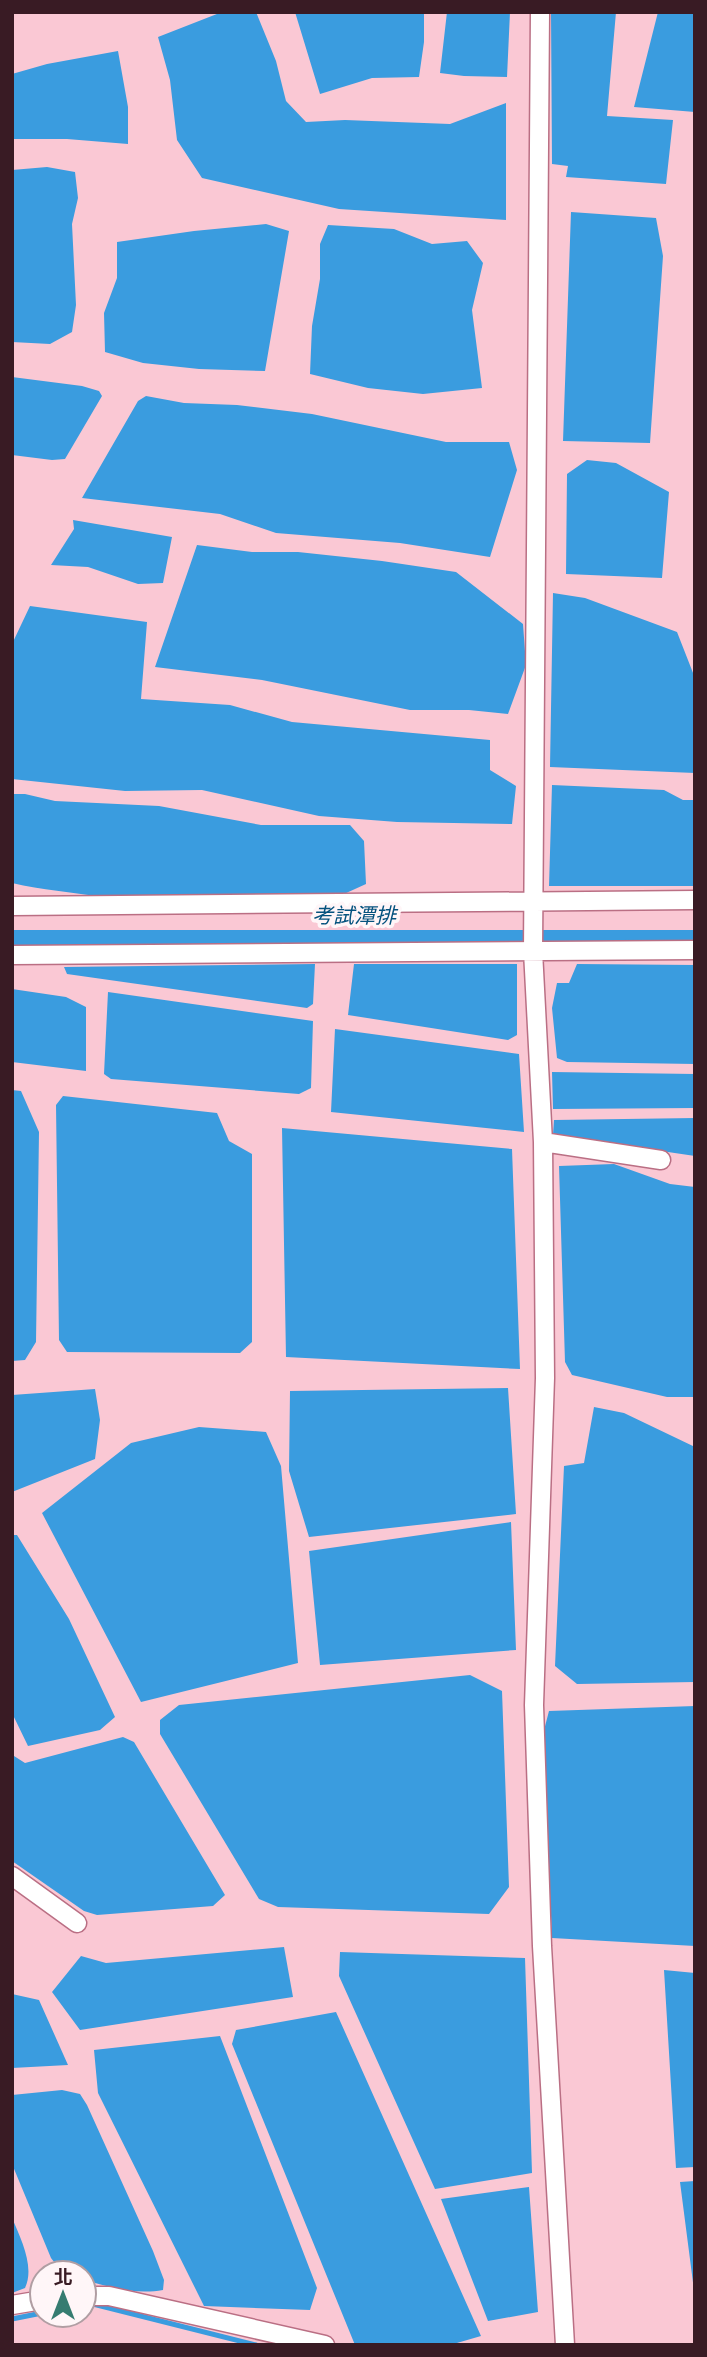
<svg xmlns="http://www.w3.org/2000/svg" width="707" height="2357" font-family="'Fira Sans','Noto Sans TC',sans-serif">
  <rect width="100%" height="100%" fill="#fac8d4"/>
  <path fill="#3a9cdf" d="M222,12H256L276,61L286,101L306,122L345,120L450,124L506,103V220L339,209L202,178L177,140L170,80L158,37Z
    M295,12H424V42L419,77L372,78L320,94Z
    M447,12H510L507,77L464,76L440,73Z
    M551,12H616L607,116L673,120L666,184L566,177L568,166L552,164Z
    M658,12H695V112L634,107Z
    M118,51L128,107V144L67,139H12V74L47,64Z
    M47,167L75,172L78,198L72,224L76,305L72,332L50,344L12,342V170Z
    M571,212L656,218L663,256L650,443L563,441Z
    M266,224L289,231L265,371L199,369L143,363L105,352L104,313L117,278V242L194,231Z
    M328,225L394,229L432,244L467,241L483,263L472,310L482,388L423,394L368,388L310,374L312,326L320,279V244Z
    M12,377L82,386L99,391L102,396L65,459L52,460L12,455Z
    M146,396L184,403L237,405L312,414L446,442H509L517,470L490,557L400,543L276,533L220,514L82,498L138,401Z
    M587,460L616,463L669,492L662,578L566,574L567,474Z
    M73,520L172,537L163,583L138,584L88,567L51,565L74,529Z
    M197,545L252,552H298L382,561L456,572L523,624L526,665L508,714L469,710H410L262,680L155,667Z
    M553,593L585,598L677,632L695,678V773L550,767Z
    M30,606L147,622L141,699L230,705L292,722L490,740V770L516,786L512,824L397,822L319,816L202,790L125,791L12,779V644Z
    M552,785L664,790L683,800H695V886H549Z
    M12,794H25L55,801L159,806L261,825H350L364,841L366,884L344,894L101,897C72,892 42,890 12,883Z
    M315,964L313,1004L307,1008L67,974L64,967Z
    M354,964H517V1035L508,1040L348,1015Z
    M577,964L695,965V1064L567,1062L557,1058L552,1008L557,983H569Z
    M12,989L66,997L86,1007V1071L12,1062Z
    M108,992L313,1021L311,1088L299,1094L111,1079L104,1074Z
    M335,1029L519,1054L524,1132L331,1112Z
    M552,1072L695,1074V1108L553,1109Z
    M12,1090L21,1091L39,1132L36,1342L25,1360L12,1361Z
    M63,1096L217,1113L229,1141L252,1154V1342L240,1353L67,1352L59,1340L56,1105Z
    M695,1118V1156L553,1135L554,1120Z
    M282,1128L512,1149L520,1369L286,1357Z
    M614,1164L670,1184L695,1187L693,1397H667L572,1375L565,1362L559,1166Z
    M508,1388L516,1514L309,1537L289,1471L290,1391Z
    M95,1389L100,1420L95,1459L12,1492V1395Z
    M594,1407L624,1413L695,1447V1682L577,1684L555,1666L564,1466L584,1463Z
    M199,1427L266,1432L281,1466L298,1663L141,1702L42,1513L131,1443Z
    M511,1522L516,1650L320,1665L309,1551Z
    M12,1535H17L69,1619L115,1717L100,1730L28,1746L12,1713Z
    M470,1675L502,1691L509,1887L489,1914L278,1907L259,1899L160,1734V1720L179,1705Z
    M695,1706V1946L552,1938L543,1734L549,1711Z
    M123,1737L134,1742L225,1895L213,1906L97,1915L84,1911L12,1861V1751L14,1756L25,1763Z
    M284,1947L293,1997L80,2030L52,1992L81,1956L106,1963Z
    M340,1952L525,1958L532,2173L435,2189L339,1976Z
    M664,1970L695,1973V2167L676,2168Z
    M12,1994L39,2000L68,2065L12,2068Z
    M336,2012L481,2336L450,2345H355L232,2044L236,2030Z
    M220,2036L317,2288L310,2310L204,2306L98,2093L94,2050Z
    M62,2090L80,2094L87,2105L153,2251L164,2280L163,2290C136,2295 110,2287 84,2280V2273C65,2273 63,2273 51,2258L12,2164V2095Z
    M695,2181V2298L680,2182Z
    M529,2187L538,2312L488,2321L441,2199Z
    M12,2218C21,2239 35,2267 25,2288L12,2293Z"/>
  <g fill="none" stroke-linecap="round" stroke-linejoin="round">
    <path stroke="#3a9cdf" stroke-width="5" d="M89,2303L256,2345
      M12,2319L42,2313"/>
    <path stroke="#3a9cdf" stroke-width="18" d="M12,939H695"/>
    <defs>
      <path id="minor" d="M540,12L533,951L543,1142L545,1378L534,1705L542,1946L565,2345
        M12,906L695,900
        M12,955L695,950
        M543,1142L661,1160
        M12,1876L77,1923
        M84,2296H109L325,2345
        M12,2305L42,2300"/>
    </defs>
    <use href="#minor" stroke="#ba6f84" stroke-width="21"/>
    <use href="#minor" stroke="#fff" stroke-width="18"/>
  </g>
  <g text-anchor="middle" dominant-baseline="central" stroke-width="7" stroke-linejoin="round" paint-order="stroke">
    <g font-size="21" font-style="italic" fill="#05527e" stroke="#fff6f8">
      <text x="354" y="916">考試潭排</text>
    </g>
  </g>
  <rect width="707" height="2357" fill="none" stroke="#391b24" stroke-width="28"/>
  <g transform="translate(63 2294)"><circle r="33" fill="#fff6f8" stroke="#b09ea3" stroke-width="2"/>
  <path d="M0-5L12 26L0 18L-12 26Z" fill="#367c71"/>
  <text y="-10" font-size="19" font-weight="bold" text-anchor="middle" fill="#391b24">北</text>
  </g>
</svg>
